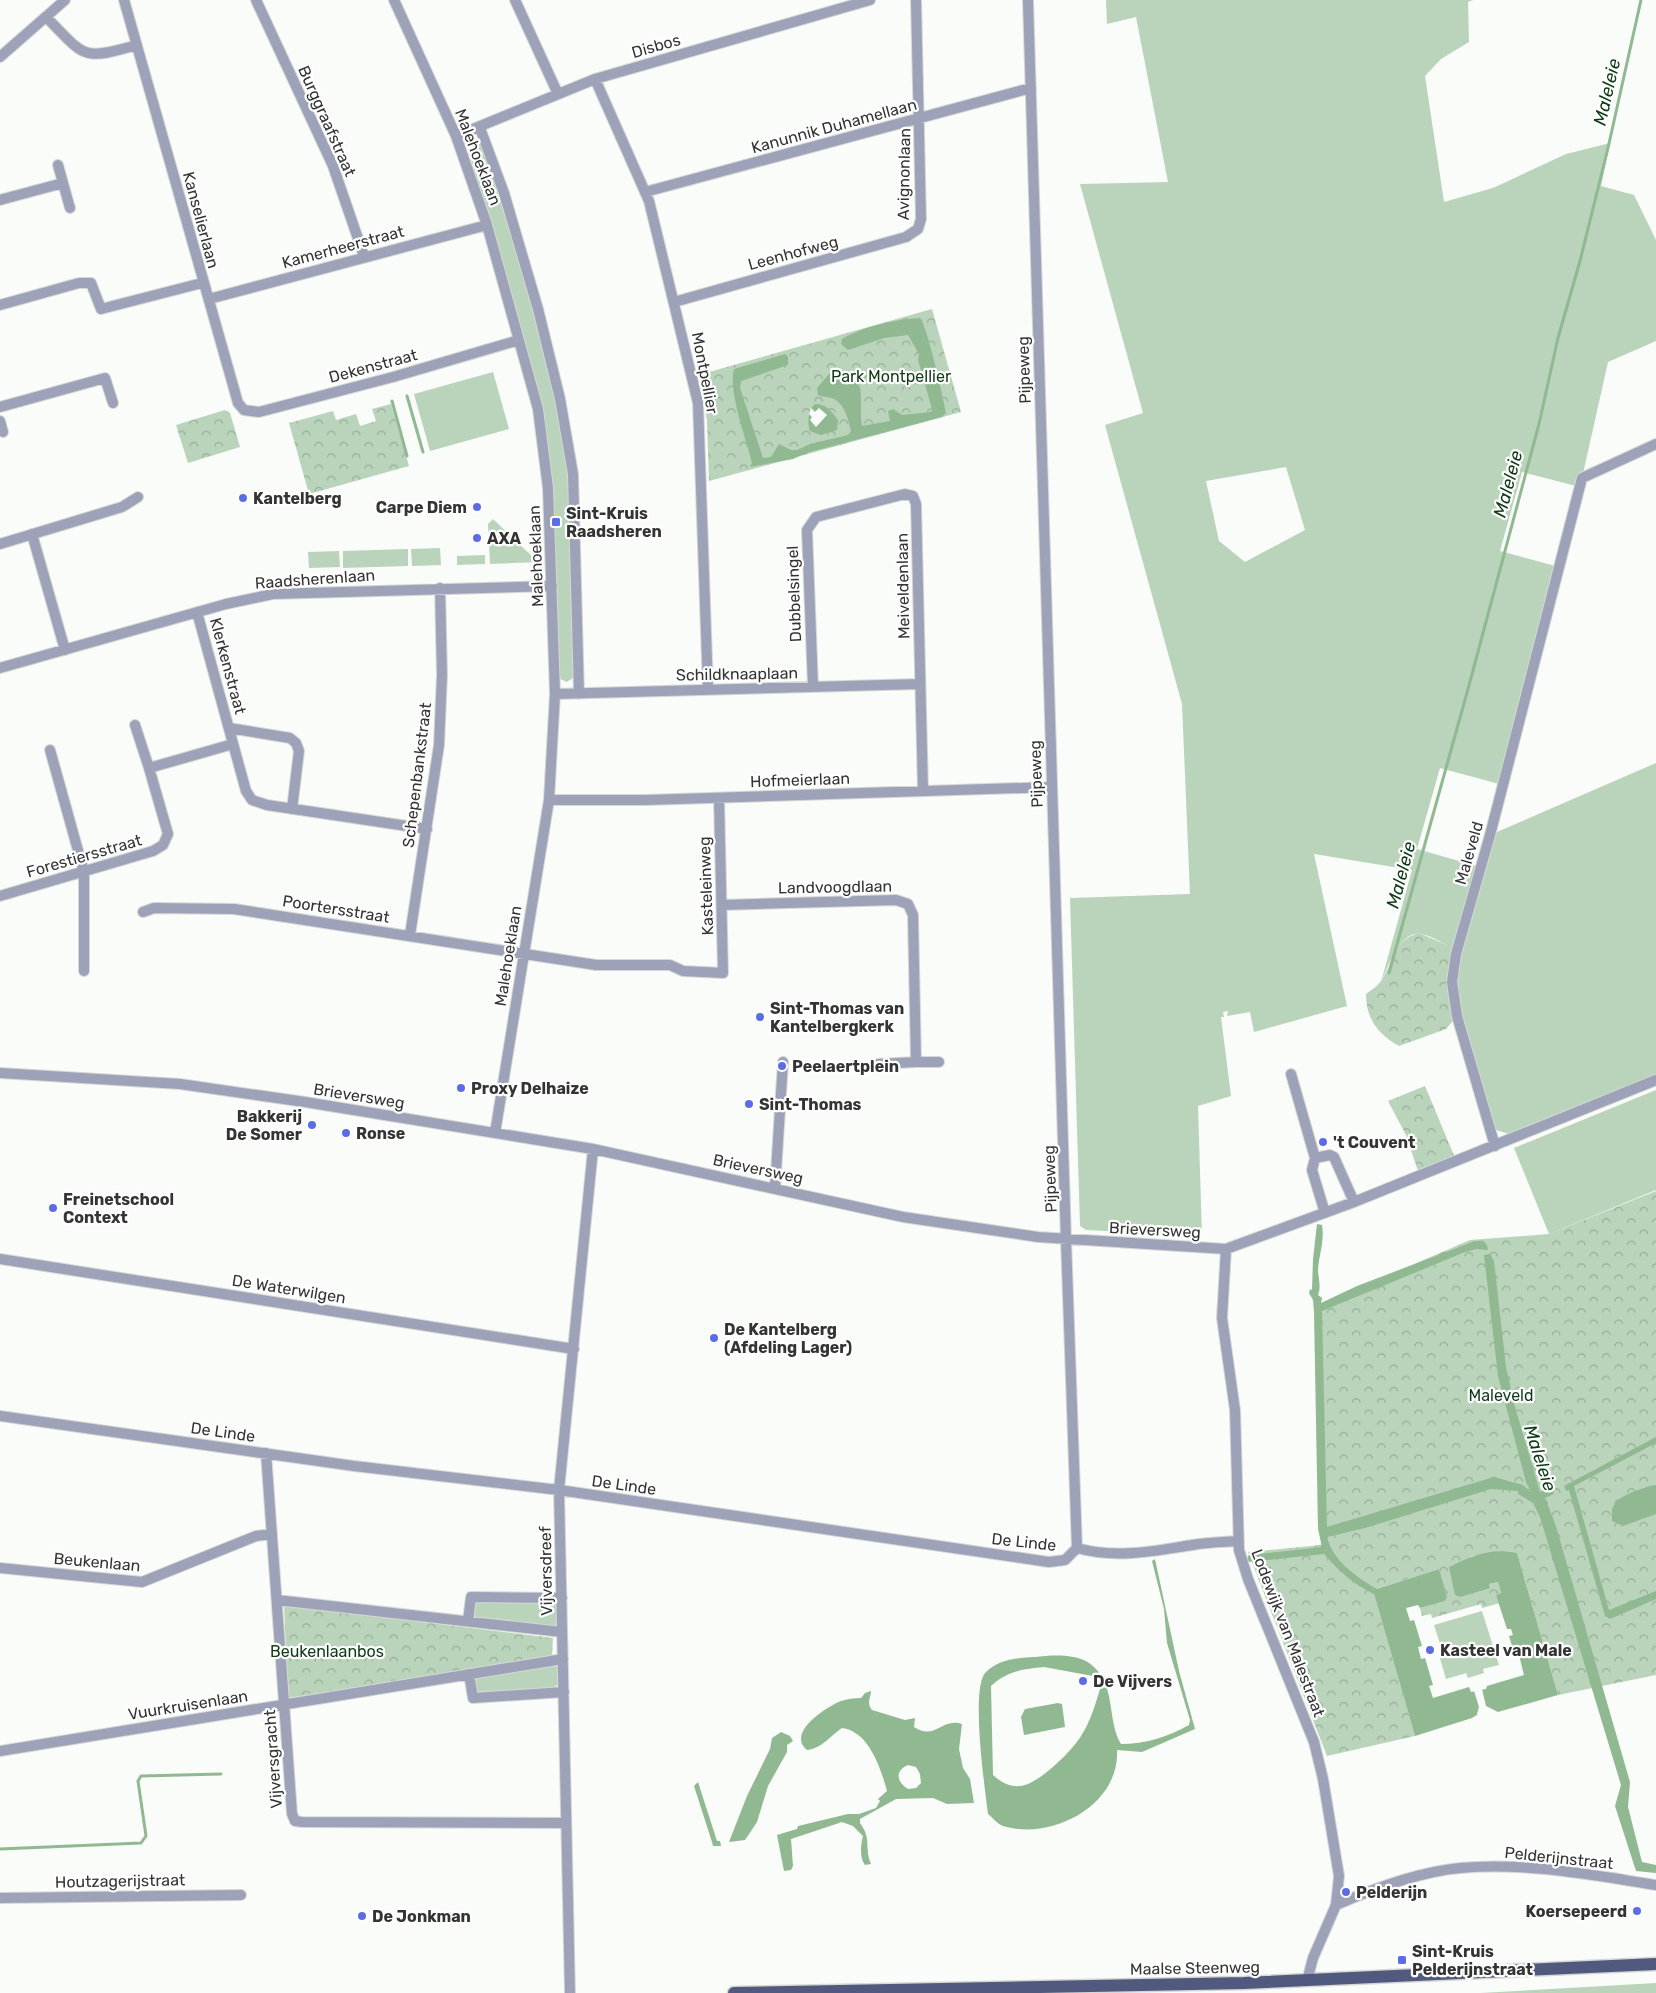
<svg xmlns="http://www.w3.org/2000/svg" width="1656" height="1993" font-family="Rubik,sans-serif">
  <defs>
    <pattern id="forest-crowns" width="20" height="18" patternUnits="userSpaceOnUse" patternTransform="scale(1.25)"><rect width="20" height="18" fill="#b9d4ba"/><path d="M2 6a3 3 0 1 1 6 0M12 15a3 3 0 1 1 6 0" fill="none" stroke="#97ad98"/></pattern>
  </defs>
  <rect width="100%" height="100%" fill="#f9fcf9"/>
  <path fill="#b9d4ba" fill-rule="evenodd" d="M1106,0H1473L1468,2L1469,42L1441,59L1425,76L1444,202L1493,188L1566,154L1610,143L1601,186L1634,195L1656,240V341L1608,362L1580,487L1522,472L1500,551L1559,567L1503,785L1440,768L1417,849L1480,867L1490,835L1656,763V1076L1512,1135L1493,1129L1457,1016L1447,945C1439,941 1430,936 1422,934C1401,929 1388,967 1381,982L1412,870L1314,854L1347,1006L1254,1032L1250,1012L1227,1016L1228,1011L1223,1012L1224,1017H1221L1231,1096L1198,1106L1202,1236L1086,1230L1080,1226L1070,898L1190,894L1182,704L1105,425L1143,413L1080,184L1168,182L1136,17L1107,24ZM1286,467L1305,530L1245,562L1219,541L1206,481Z
    M478,141L482,144L520,263L556,397L568,473L571,509L574,677L567,682L560,679L559,674L551,471L539,397L491,221L469,154L470,144Z
    M493,372L509,429L430,451L414,394Z
    M493,519L538,562L490,564L488,524Z
    M440,548L441,565L412,566L411,549Z
    M408,549V566L343,568V551Z
    M339,551L340,567L309,568L308,552Z
    M485,555V564L457,565V556Z
    M1656,1090V1190L1549,1234L1514,1148Z
    M477,1602H552L557,1606L558,1624L554,1627L474,1618L472,1606Z
    M1482,1611L1499,1665L1483,1669L1484,1673L1468,1678L1466,1673L1446,1679L1439,1655L1443,1653L1434,1625Z
    M556,1665L559,1667L561,1682L553,1688L476,1692V1677Z
    M1656,1983V1993H1480Z"/>
  <path fill="url(#forest-crowns)" d="M932,309L961,412L709,481L707,421L700,378L702,374Z
    M391,404L409,466L309,494L289,423L333,411L336,420L356,414L360,426L376,421L372,409Z
    M225,410L230,413L240,447L188,463L176,425Z
    M1419,933L1447,945L1456,954L1457,1016L1446,1029L1399,1046C1378,1034 1366,1019 1366,994C1371,990 1378,986 1381,981C1395,961 1392,941 1419,933Z
    M1425,1086L1455,1158L1419,1174L1406,1135L1388,1101Z
    M1656,1191V1675L1558,1695L1517,1553L1471,1556L1490,1588L1489,1584L1498,1582L1501,1593L1496,1595L1500,1603L1482,1608L1481,1604L1432,1618L1431,1614L1422,1616L1420,1608L1444,1601L1439,1569L1377,1589L1374,1594L1415,1736L1327,1756L1248,1552L1321,1545L1319,1305L1470,1240L1549,1234Z
    M284,1605L553,1638L552,1657L288,1698Z"/>
  <path fill="#90b891" fill-rule="evenodd" d="M920,318C926,322 944,400 946,413L942,417L806,453L793,459L750,467L752,463C746,438 728,392 734,369L785,354L788,357V365L741,381L740,388L763,458L771,457L779,444L791,450H797L810,444L848,435L851,431C848,419 845,405 834,399C829,397 823,397 818,395L817,388L830,373C873,369 857,402 862,426L890,421L888,411L893,409L902,415L931,412L932,409L918,360L919,354L908,335L884,338L848,350L841,344L842,339C863,327 895,319 920,318Z
    M815,404C826,403 832,412 838,420L837,430L821,435L810,431C807,422 808,411 815,404Z
    M1317,1224L1322,1225C1325,1242 1318,1257 1318,1272C1319,1280 1321,1288 1318,1295L1322,1298L1321,1303L1357,1286L1475,1241H1482L1487,1245L1488,1250L1476,1249L1465,1252L1322,1311L1327,1527L1494,1477L1523,1485L1531,1492L1526,1482L1498,1376L1484,1255L1490,1254L1494,1261L1506,1367L1515,1407L1540,1492L1551,1488L1554,1494L1545,1498L1555,1523L1630,1782L1628,1807L1642,1862L1656,1865V1873L1636,1871L1615,1806L1621,1785L1540,1517L1533,1503L1518,1494V1491L1491,1489L1365,1528L1327,1537C1333,1561 1356,1577 1377,1589L1439,1569L1447,1597L1445,1601L1420,1608L1418,1605L1406,1608L1410,1621L1414,1620L1422,1646L1418,1647L1421,1659L1425,1658L1433,1685L1429,1686L1433,1698L1469,1687L1471,1692L1486,1689L1487,1686L1524,1675L1519,1655L1515,1656L1509,1636L1513,1635L1511,1629H1507L1496,1595L1501,1593L1498,1582L1489,1584L1490,1588L1460,1597L1455,1595L1449,1567C1475,1555 1489,1548 1517,1553L1558,1695L1498,1712L1486,1706L1479,1707L1477,1715L1472,1718L1415,1736L1374,1594C1353,1584 1339,1571 1324,1554L1248,1562L1246,1559L1249,1555L1322,1547L1318,1529L1314,1312L1313,1300L1309,1293L1310,1289L1312,1290L1313,1259Z
    M1656,1437V1443L1574,1486L1609,1610L1656,1591V1599L1610,1619L1605,1616L1569,1490L1566,1491L1564,1486Z
    M1656,1485V1514L1623,1526L1612,1521C1612,1515 1611,1507 1616,1502C1622,1495 1647,1486 1656,1485Z
    M1155,1559L1179,1671L1195,1729L1142,1752L1117,1750C1120,1805 1052,1841 1003,1826C997,1824 992,1817 988,1814C985,1789 970,1687 986,1672C1000,1659 1017,1658 1035,1657C1053,1655 1080,1653 1094,1667C1116,1687 1107,1721 1121,1744C1145,1744 1168,1737 1189,1725L1190,1720L1167,1643L1164,1609L1152,1561ZM1044,1667L1093,1676L1100,1689C1095,1706 1090,1722 1081,1736C1072,1751 1042,1780 1025,1785C1014,1789 1001,1783 993,1775L991,1686C1007,1671 1023,1669 1044,1667Z
    M871,1691C871,1697 866,1703 872,1710L905,1720L915,1718L914,1727C935,1741 942,1717 962,1724L959,1749L963,1768L970,1779L974,1803L947,1804L933,1798L896,1799L860,1819V1823C872,1839 864,1847 871,1864L865,1865C859,1858 861,1843 863,1836L853,1826L842,1822L791,1839L793,1866L791,1870L784,1871L777,1835L797,1829L798,1826L848,1814H859L876,1808L880,1801L878,1799L887,1791C881,1769 869,1731 842,1728C830,1736 821,1749 807,1750C786,1733 826,1707 841,1701C847,1699 854,1698 861,1698L865,1693ZM908,1765L916,1767L920,1774L921,1783L916,1788L908,1789C896,1782 895,1770 908,1765Z
    M1058,1703L1062,1704L1065,1727L1024,1735L1021,1717L1025,1709Z
    M781,1732L790,1736L793,1741L787,1745V1752L768,1786L757,1822L745,1840L729,1842L747,1796L770,1749L772,1738Z
    M698,1782L717,1841H720L721,1846H713L712,1842L694,1786Z"/>
  <path fill="#f9fcf9" d="M811,408L815,412L819,408L827,415L816,427L810,420L812,417L809,414Z
    M1482,1689L1486,1706L1492,1711L1481,1710L1480,1714L1477,1715L1479,1707L1474,1691Z"/>
  <g fill="none" stroke-linecap="round" stroke-linejoin="round">
    <path stroke="#90b891" stroke-width="3" d="M407,396L423,452
      M392,401L407,456
      M1389,973L1468,689L1539,424L1558,338L1580,261L1608,148L1641,0
      M0,1849L141,1843L146,1836L138,1781L141,1776L221,1774"/>
    <defs>
      <path id="street" d="M124,0L238,403L244,410L259,412L393,377L519,340
        M256,0L333,166L364,256
        M394,0L456,136L487,225L538,409L548,488L555,694L549,800L495,1133
        M515,0L558,94
        M1028,0L1066,1240L1077,1548
        M46,17C86,57 80,61 137,45
        M0,57L65,0
        M595,79L649,201L698,403L708,689
        M480,128L504,193L538,309L560,399L573,474L579,694
        M456,136L595,79L870,0
        M63,183L70,208
        M645,192L1031,88
        M0,200L63,183L58,165
        M209,299L487,225
        M674,302L906,237L918,229L921,219L916,0
        M0,305L79,283H91L101,309L202,283
        M0,407L105,378L113,403
        M0,421L3,432
        M32,534L65,650
        M0,544L122,507L138,497
        M197,612L246,791L252,800L267,805L427,829
        M0,668L226,604L273,594L552,586
        M813,687L807,530L816,517L905,494L913,496L916,504L923,791
        M555,694L920,684
        M135,725L149,768
        M229,728L290,738L296,743L299,751L292,809
        M50,750L84,872V971
        M549,800H646L1052,787
        M0,896L153,851L163,845L168,834L149,768L233,744
        M722,905L896,900L908,904L913,915L916,1062L878,1064
        M143,912L154,908L234,909L596,965H670L683,971L723,973L719,798
        M410,935L439,745L442,675L440,588
        M916,1062H939
        M0,1073L180,1084L305,1102L593,1149L903,1217L1038,1237L1226,1249L1354,1202L1656,1080
        M1291,1074L1315,1158
        M1495,1146L1457,1016L1452,982L1456,954L1490,835L1582,478L1656,444
        M775,1188L783,1062
        M1325,1213L1312,1170L1315,1158L1330,1155L1334,1157L1354,1202
        M1226,1249L1222,1318L1235,1410L1239,1550L1248,1579L1314,1742L1323,1779L1339,1876L1336,1905L1313,1958L1307,1981
        M0,1259L574,1349
        M0,1416L354,1466L559,1490L1049,1562L1065,1560L1077,1548
        M266,1453L292,1814L295,1821L302,1822L566,1823
        M1077,1548C1117,1559 1153,1551 1192,1545C1207,1542 1223,1542 1238,1541
        M0,1568L142,1582L256,1536L272,1534
        M277,1600L562,1632
        M468,1621L471,1597L562,1598
        M469,1674L473,1698L564,1692
        M0,1751L563,1659
        M0,1898L241,1895
        M1336,1905C1375,1888 1418,1872 1460,1868C1526,1862 1591,1875 1656,1885
        M570,1993L559,1490L593,1149"/>
      <path id="primary" d="M734,1993L1244,1983L1656,1964"/>
    </defs>
    <use href="#street" stroke="#d5d8d5" stroke-width="12"/>
    <use href="#primary" stroke="#d5d8d5" stroke-width="15"/>
    <use href="#street" stroke="#9da2b8" stroke-width="10"/>
    <use href="#primary" stroke="#515a7e" stroke-width="12"/>
  </g>
  <g fill="#5c6ce4" stroke="#fff" stroke-width="2">
    <circle cx="243" cy="498" r="5"/>
    <circle cx="477" cy="507" r="5"/>
    <rect x="551" y="517" width="10" height="10" rx="2.5"/>
    <circle cx="477" cy="538" r="5"/>
    <circle cx="760" cy="1017" r="5"/>
    <circle cx="782" cy="1066" r="5"/>
    <circle cx="461" cy="1088" r="5"/>
    <circle cx="749" cy="1104" r="5"/>
    <circle cx="312" cy="1125" r="5"/>
    <circle cx="346" cy="1133" r="5"/>
    <circle cx="1323" cy="1142" r="5"/>
    <circle cx="53" cy="1208" r="5"/>
    <circle cx="714" cy="1338" r="5"/>
    <circle cx="1430" cy="1650" r="5"/>
    <circle cx="1083" cy="1681" r="5"/>
    <circle cx="1346" cy="1892" r="5"/>
    <circle cx="1637" cy="1911" r="5"/>
    <circle cx="362" cy="1916" r="5"/>
    <rect x="1397" y="1955" width="10" height="10" rx="2.5"/>
  </g>
  <g text-anchor="middle" dominant-baseline="central" stroke-width="4.5" stroke-linejoin="round" paint-order="stroke">
    <g font-size="16" fill="#333433" stroke="#fff">
      <text transform="translate(656 46) rotate(-16)">Disbos</text>
      <text transform="translate(327 121) rotate(66)">Burggraafstraat</text>
      <text transform="translate(834 126) rotate(-15)">Kanunnik Duhamellaan</text>
      <text transform="translate(478 157) rotate(69)">Malehoeklaan</text>
      <text transform="translate(904 174) rotate(-89)">Avignonlaan</text>
      <text transform="translate(201 220) rotate(75)">Kanselierlaan</text>
      <text transform="translate(343 247) rotate(-15)">Kamerheerstraat</text>
      <text transform="translate(793 253) rotate(-15)">Leenhofweg</text>
      <text transform="translate(373 366) rotate(-15)">Dekenstraat</text>
      <text transform="translate(1024 370) rotate(-92)">Pijpeweg</text>
      <text transform="translate(705 373) rotate(79)">Montpellier</text>
      <text transform="translate(536 556) rotate(-92)">Malehoeklaan</text>
      <text transform="translate(315 579) rotate(-4)">Raadsherenlaan</text>
      <text transform="translate(903 586) rotate(-91)">Meiveldenlaan</text>
      <text transform="translate(794 594) rotate(-92)">Dubbelsingel</text>
      <text transform="translate(228 666) rotate(75)">Klerkenstraat</text>
      <text transform="translate(737 674) rotate(-1)">Schildknaaplaan</text>
      <text transform="translate(1036 774) rotate(-92)">Pijpeweg</text>
      <text transform="translate(417 775) rotate(-83)">Schepenbankstraat</text>
      <text transform="translate(800 780) rotate(-2)">Hofmeierlaan</text>
      <text transform="translate(1469 853) rotate(-74)">Maleveld</text>
      <text transform="translate(84 856) rotate(-16)">Forestiersstraat</text>
      <text transform="translate(706 886) rotate(-92)">Kasteleinweg</text>
      <text transform="translate(835 887) rotate(-1)">Landvoogdlaan</text>
      <text transform="translate(336 909) rotate(9)">Poortersstraat</text>
      <text transform="translate(508 956) rotate(-81)">Malehoeklaan</text>
      <text transform="translate(359 1096) rotate(9)">Brieversweg</text>
      <text transform="translate(758 1169) rotate(12)">Brieversweg</text>
      <text transform="translate(1050 1179) rotate(-92)">Pijpeweg</text>
      <text transform="translate(1155 1230) rotate(3)">Brieversweg</text>
      <text transform="translate(289 1289) rotate(9)">De Waterwilgen</text>
      <text transform="translate(223 1432) rotate(8)">De Linde</text>
      <text transform="translate(624 1485) rotate(8)">De Linde</text>
      <text transform="translate(1024 1542) rotate(6)">De Linde</text>
      <text transform="translate(97 1562) rotate(5)">Beukenlaan</text>
      <text transform="translate(546 1571) rotate(-91)">Vijversdreef</text>
      <text transform="translate(1288 1633) rotate(69)">Lodewijk van Malestraat</text>
      <text transform="translate(188 1705) rotate(-9)">Vuurkruisenlaan</text>
      <text transform="translate(273 1759) rotate(-94)">Vijversgracht</text>
      <text transform="translate(1559 1858) rotate(6)">Pelderijnstraat</text>
      <text transform="translate(120 1881) rotate(-1)">Houtzagerijstraat</text>
      <text transform="translate(1195 1968) rotate(-1)">Maalse Steenweg</text>
    </g>
    <g font-size="16" fill="#0e3b15" stroke="#fff">
      <text x="891" y="376">Park Montpellier</text>
      <text x="1501" y="1395">Maleveld</text>
      <text x="327" y="1651">Beukenlaanbos</text>
    </g>
    <g font-size="16" font-weight="bold" fill="#333433" stroke="#fff" text-anchor="start">
      <text x="253" y="498">Kantelberg</text>
      <text x="467" y="507" text-anchor="end">Carpe Diem</text>
      <text x="566" y="513">Sint-Kruis<tspan x="566" dy="18">Raadsheren</tspan></text>
      <text x="487" y="538">AXA</text>
      <text x="770" y="1008">Sint-Thomas van<tspan x="770" dy="18">Kantelbergkerk</tspan></text>
      <text x="792" y="1066">Peelaertplein</text>
      <text x="471" y="1088">Proxy Delhaize</text>
      <text x="759" y="1104">Sint-Thomas</text>
      <text x="302" y="1116" text-anchor="end">Bakkerij<tspan x="302" dy="18">De Somer</tspan></text>
      <text x="356" y="1133">Ronse</text>
      <text x="1333" y="1142">'t Couvent</text>
      <text x="63" y="1199">Freinetschool<tspan x="63" dy="18">Context</tspan></text>
      <text x="724" y="1329">De Kantelberg<tspan x="724" dy="18">(Afdeling Lager)</tspan></text>
      <text x="1440" y="1650">Kasteel van Male</text>
      <text x="1093" y="1681">De Vijvers</text>
      <text x="1356" y="1892">Pelderijn</text>
      <text x="1627" y="1911" text-anchor="end">Koersepeerd</text>
      <text x="372" y="1916">De Jonkman</text>
      <text x="1412" y="1951">Sint-Kruis<tspan x="1412" dy="18">Pelderijnstraat</tspan></text>
    </g>
    <g font-size="18" font-style="italic" fill="#0e3b15" stroke="#fff">
      <text transform="translate(1607 92) rotate(-77)">Maleleie</text>
      <text transform="translate(1508 484) rotate(-75)">Maleleie</text>
      <text transform="translate(1401 875) rotate(-75)">Maleleie</text>
      <text transform="translate(1540 1458) rotate(72)">Maleleie</text>
    </g>
  </g>
</svg>
